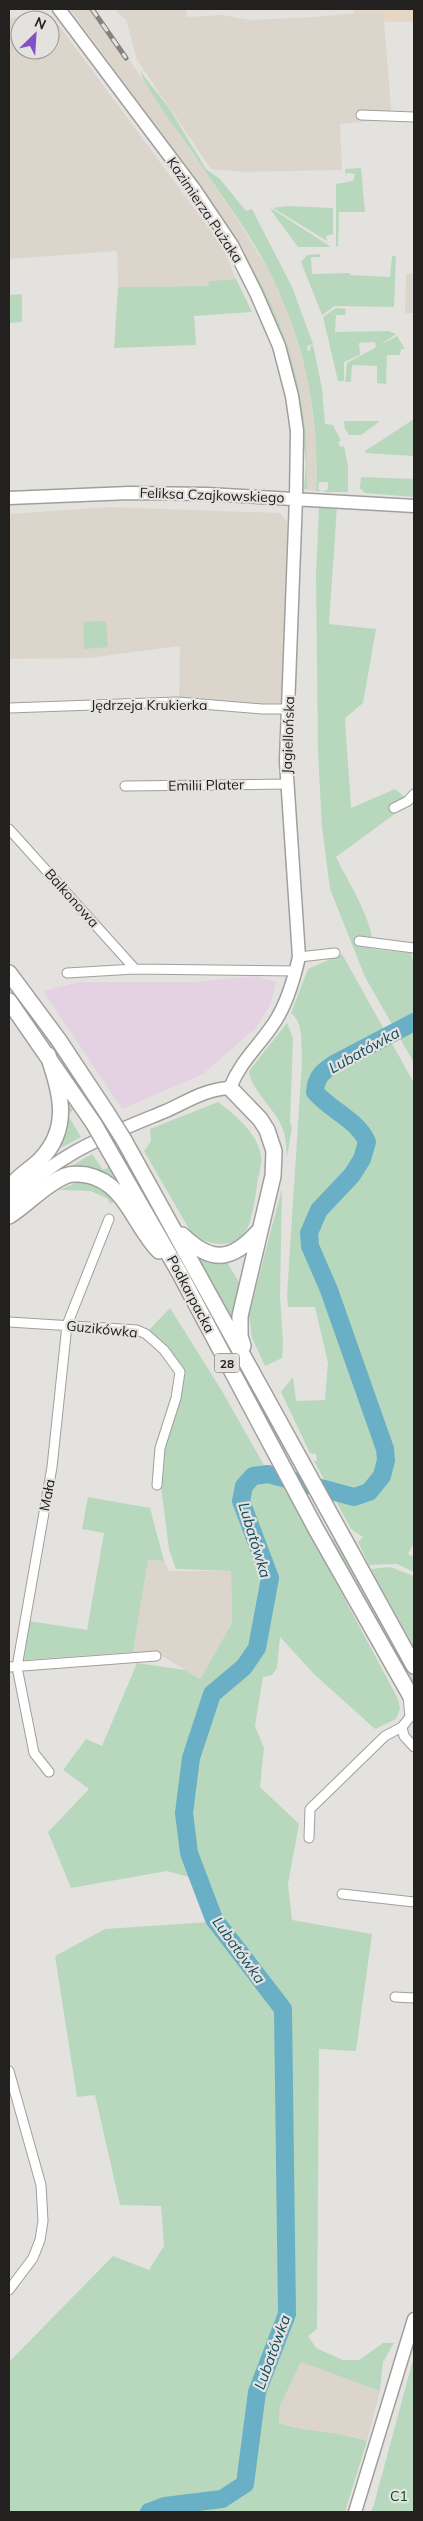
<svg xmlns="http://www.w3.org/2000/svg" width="423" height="2521" font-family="Mulish,sans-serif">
  <rect width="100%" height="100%" fill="#e4e2df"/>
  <path fill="#e4d2e3" d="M256,976L276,982L270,1005L256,1028L203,1074L122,1109L43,991L79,982H194Z"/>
  <path fill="#dcd5cc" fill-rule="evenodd" d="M70,9H95L237,219L269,271L288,311L309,382L316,446V491L307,490L305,432L301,399L293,364L279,325L258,279L220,215Z
    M114,9H186L187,17L222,15L250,20L315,17L383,10L392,119L340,124L342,170L245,172L211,169L137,60L126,20Z
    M52,16L222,246L236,279L209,281L208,286L118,287L117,251L9,259V18ZM20,20H50V50H20Z
    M406,274H414V313H405Z
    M109,507L280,513L287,521L285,701L272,707L179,699L180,646L89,658L9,659V514Z
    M148,1560L164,1561L169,1571H231L232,1623L200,1679L164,1657L151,1652H133Z
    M301,2361L380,2391L367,2441L352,2436L312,2432L279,2423L280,2406Z"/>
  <path fill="#e6d6c4" d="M354,9H414V22H384L383,11L354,13Z"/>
  <path fill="#b8d8bd" d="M140,71L169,108L206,169L220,179L246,211L252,209L292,287L313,344L307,346L308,351H310V346L313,345L322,388L325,424L333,425L341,441L338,442L340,447L344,446L348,467V492H323L328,489V482H319L318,489L321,491H316C320,402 299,317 252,241C234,211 212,183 193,153C182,137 143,85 140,71Z
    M129,91C199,184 281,281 301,400C307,429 307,460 307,490L304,489L306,463L299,401L293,375L264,298L128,93Z
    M361,168L365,212H339L338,247L336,246V184L353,181L355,174L347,173L346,176L345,169Z
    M287,206L333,208V234L326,236L327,241L273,208Z
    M270,209L274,210L331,247H298Z
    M320,254V257H311L312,274L350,273V275L390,277L392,256H396L394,307L335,306L322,315L301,262L307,255Z
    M236,279L252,312L194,316L196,345L114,348L118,287L208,286L209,281Z
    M22,294V322L9,323V295Z
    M336,308L346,309L345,315H336L335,332L388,331L396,334L376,348L375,342L359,343L360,355L344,362V381H338L323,317Z
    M397,336L405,349H401L400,355H387L386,384L377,383V366L352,365L351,382H345L347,363Z
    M414,419V456L366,453L365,451Z
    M344,421H378L379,422L361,435H349L345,429Z
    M361,477L414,479V497L365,493L360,488Z
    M319,507H337L329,624L376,629L363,703L345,718L351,808L395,789L411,802L414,799V804L411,802L336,857C348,882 374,921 373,949L411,953L414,965V1063L365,977L330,889L322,827L318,753L316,574Z
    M106,621L108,647L84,649L83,622Z
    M342,954L414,1083V1547L412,1546L408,1554L414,1557V1572L397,1564L369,1565L358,1542L363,1537L351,1529L314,1461H317L316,1454L310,1453L281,1392L293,1377L296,1401L325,1400L328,1363L315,1307H288L287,1296L302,1061C301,1046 304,1023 291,1013L308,969Z
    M9,983L99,1110L94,1113L9,991Z
    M287,1023L293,1038L290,1122L292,1128L287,1156C286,1146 286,1135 281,1125C274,1109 250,1088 249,1071Z
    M67,1100L73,1110L68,1115L81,1137L53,1152Z
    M218,1102C235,1115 256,1131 261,1155C263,1163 258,1176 257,1185C255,1198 253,1215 248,1227C237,1251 210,1246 192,1234L144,1151L151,1141L150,1129Z
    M125,1153L288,1451L283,1452L120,1156Z
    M92,1154L103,1170L109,1167L119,1185L53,1177Z
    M78,1182L98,1186L115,1201L110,1204L108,1199L91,1191L59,1190Z
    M282,1188L280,1296L283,1340L282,1358L265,1366L252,1338L249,1315Z
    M193,1250L225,1259L243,1289L233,1324Z
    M170,1308L222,1391L265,1467L284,1485L398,1699L400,1709L396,1719L375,1729L314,1674L280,1637L277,1668L272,1675L263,1677L255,1726L264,1748L260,1787L299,1824L288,1884L292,1920L372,1934L356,2051L319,2049L317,2329L308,2336L316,2348L343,2360H359L383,2343H394L383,2362L380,2391L301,2362L280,2406L279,2423C307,2433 339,2431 367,2441L345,2512H9V2362L113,2256L149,2270L164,2246L161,2206L120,2205L95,2095L77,2097L55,1956L105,1929L209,1922L193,1878L167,1871L71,1888L48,1832L89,1789L63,1770L86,1739L102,1746L137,1663L185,1670L200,1679L232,1623L231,1571L176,1569L169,1549L160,1479L162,1450L180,1395L183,1369L148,1331Z
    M88,1497L150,1508L164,1561L148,1560L133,1652L24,1660L29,1621L87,1630L104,1533L82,1529Z
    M334,1538L414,1680V1690L332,1540Z
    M390,1567L414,1576V1647L371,1569Z
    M414,2356V2512H371L374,2504Z"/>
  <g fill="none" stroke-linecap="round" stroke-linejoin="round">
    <path stroke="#69afc6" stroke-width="18" d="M149,2512L165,2506L222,2499L245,2484L257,2392L287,2314L283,2009L214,1919L189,1853L184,1813L191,1758L212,1694L244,1667L257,1648L270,1578L241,1501L244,1486L253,1476L268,1474L354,1497L369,1492L382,1476L386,1460L385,1449L329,1290L310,1246L309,1233L319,1210L352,1175L362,1159L367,1142C358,1120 330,1110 315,1092C316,1077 322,1072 334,1064L414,1022"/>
    <defs>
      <path id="street" d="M361,115L414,117
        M9,708L177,702L262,709H288
        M125,786L287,784
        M394,808L408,801L414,794
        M9,829L135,969
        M359,941L414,948
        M299,957L335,953
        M67,973L135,969L296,971
        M9,1322L137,1330L146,1334L164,1350L180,1372L176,1398L160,1448L157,1485
        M9,1667L156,1656
        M402,1727L404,1736L414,1747
        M49,1772L34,1753L17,1667L52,1467L67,1325L109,1219
        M309,1838L310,1809L385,1736L402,1727L410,1717L408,1696
        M342,1894L414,1902
        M395,1997L414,1998
        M9,2071L41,2185L43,2221L40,2240L33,2258L9,2290"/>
      <path id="secondary" d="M9,498L129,493L207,494L414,506
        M9,1205C54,1154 105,1136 166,1111C188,1101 206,1089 230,1088C240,1062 257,1048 272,1026C286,1007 294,979 299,957L286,761L296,498L297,431L292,396L279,346L256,293L232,245L195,190L59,9
        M355,2512L414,2319"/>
      <path id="primary" d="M9,973L58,1039L107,1113
        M9,1001L94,1124
        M230,1088L260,1119L267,1130L274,1151L273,1176L240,1316V1336L243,1346
        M124,1140L414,1666
        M110,1152L179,1272L316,1529L414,1702
        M9,1189C16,1177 30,1170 40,1160C72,1127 60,1092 48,1055
        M9,1216C28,1204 44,1185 65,1176C72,1173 80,1174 87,1175C126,1183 134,1226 159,1251
        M182,1235C211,1263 231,1262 258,1232"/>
    </defs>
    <use href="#street" stroke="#a19f9d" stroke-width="11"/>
    <use href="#secondary" stroke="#a19f9d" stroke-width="15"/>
    <use href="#primary" stroke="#a19f9d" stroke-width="18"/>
    <use href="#street" stroke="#fff" stroke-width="9"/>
    <use href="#secondary" stroke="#fff" stroke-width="12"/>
    <use href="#primary" stroke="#fff" stroke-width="15"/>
    <defs>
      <path id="rail" d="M92,9L126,58"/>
    </defs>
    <use href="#rail" stroke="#848381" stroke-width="5"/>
    <use href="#rail" stroke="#e4e2df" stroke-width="3" stroke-dasharray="9" stroke-linecap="butt"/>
    <defs>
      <path id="primary-bridge" d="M107,1113L124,1140
        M94,1124L110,1152"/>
    </defs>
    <use href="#primary-bridge" stroke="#a19f9d" stroke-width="18" stroke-linecap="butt"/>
    <use href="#primary-bridge" stroke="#fff" stroke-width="15"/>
  </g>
  <g text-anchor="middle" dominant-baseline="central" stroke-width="4.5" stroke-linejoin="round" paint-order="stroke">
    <rect fill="#e4e2df" stroke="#5c5b59" stroke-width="1" x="214.5" y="1353.5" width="25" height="19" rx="4"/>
    <g font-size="12" font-weight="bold" fill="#222120">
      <text x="227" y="1363">28</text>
    </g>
    <g font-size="14" fill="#222120" stroke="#e4e2df">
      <text transform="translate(205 210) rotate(56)">Kazimierza Pużaka</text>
      <text transform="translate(212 495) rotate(2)">Feliksa Czajkowskiego</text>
      <text x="149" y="705">Jędrzeja Krukierka</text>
      <text transform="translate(288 735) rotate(-88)">Jagiellońska</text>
      <text transform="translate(206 785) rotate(-1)">Emilii Plater</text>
      <text transform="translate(72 898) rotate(48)">Balkonowa</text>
      <text transform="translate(191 1294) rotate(62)">Podkarpacka</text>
      <text transform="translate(102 1329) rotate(6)">Guzikówka</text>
      <text transform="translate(47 1495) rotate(-79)">Mała</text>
    </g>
    <g font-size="14" fill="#005221" stroke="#e4e2df">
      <text x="399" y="2496">C1</text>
    </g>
    <g font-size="15" font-style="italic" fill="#104d5e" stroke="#e4e2df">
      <text transform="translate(364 1050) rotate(-29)">Lubatówka</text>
      <text transform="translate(255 1540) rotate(73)">Lubatówka</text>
      <text transform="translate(239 1950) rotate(54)">Lubatówka</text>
      <text transform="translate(272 2352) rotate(-70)">Lubatówka</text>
    </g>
  </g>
  <rect width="423" height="2521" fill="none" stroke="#222120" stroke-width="20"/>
  <g transform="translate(35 35) rotate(25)"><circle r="24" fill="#e4e2df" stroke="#969593"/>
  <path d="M0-4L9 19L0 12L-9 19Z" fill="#8251c9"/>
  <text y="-8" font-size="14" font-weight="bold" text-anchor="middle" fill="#222120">N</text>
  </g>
</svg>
